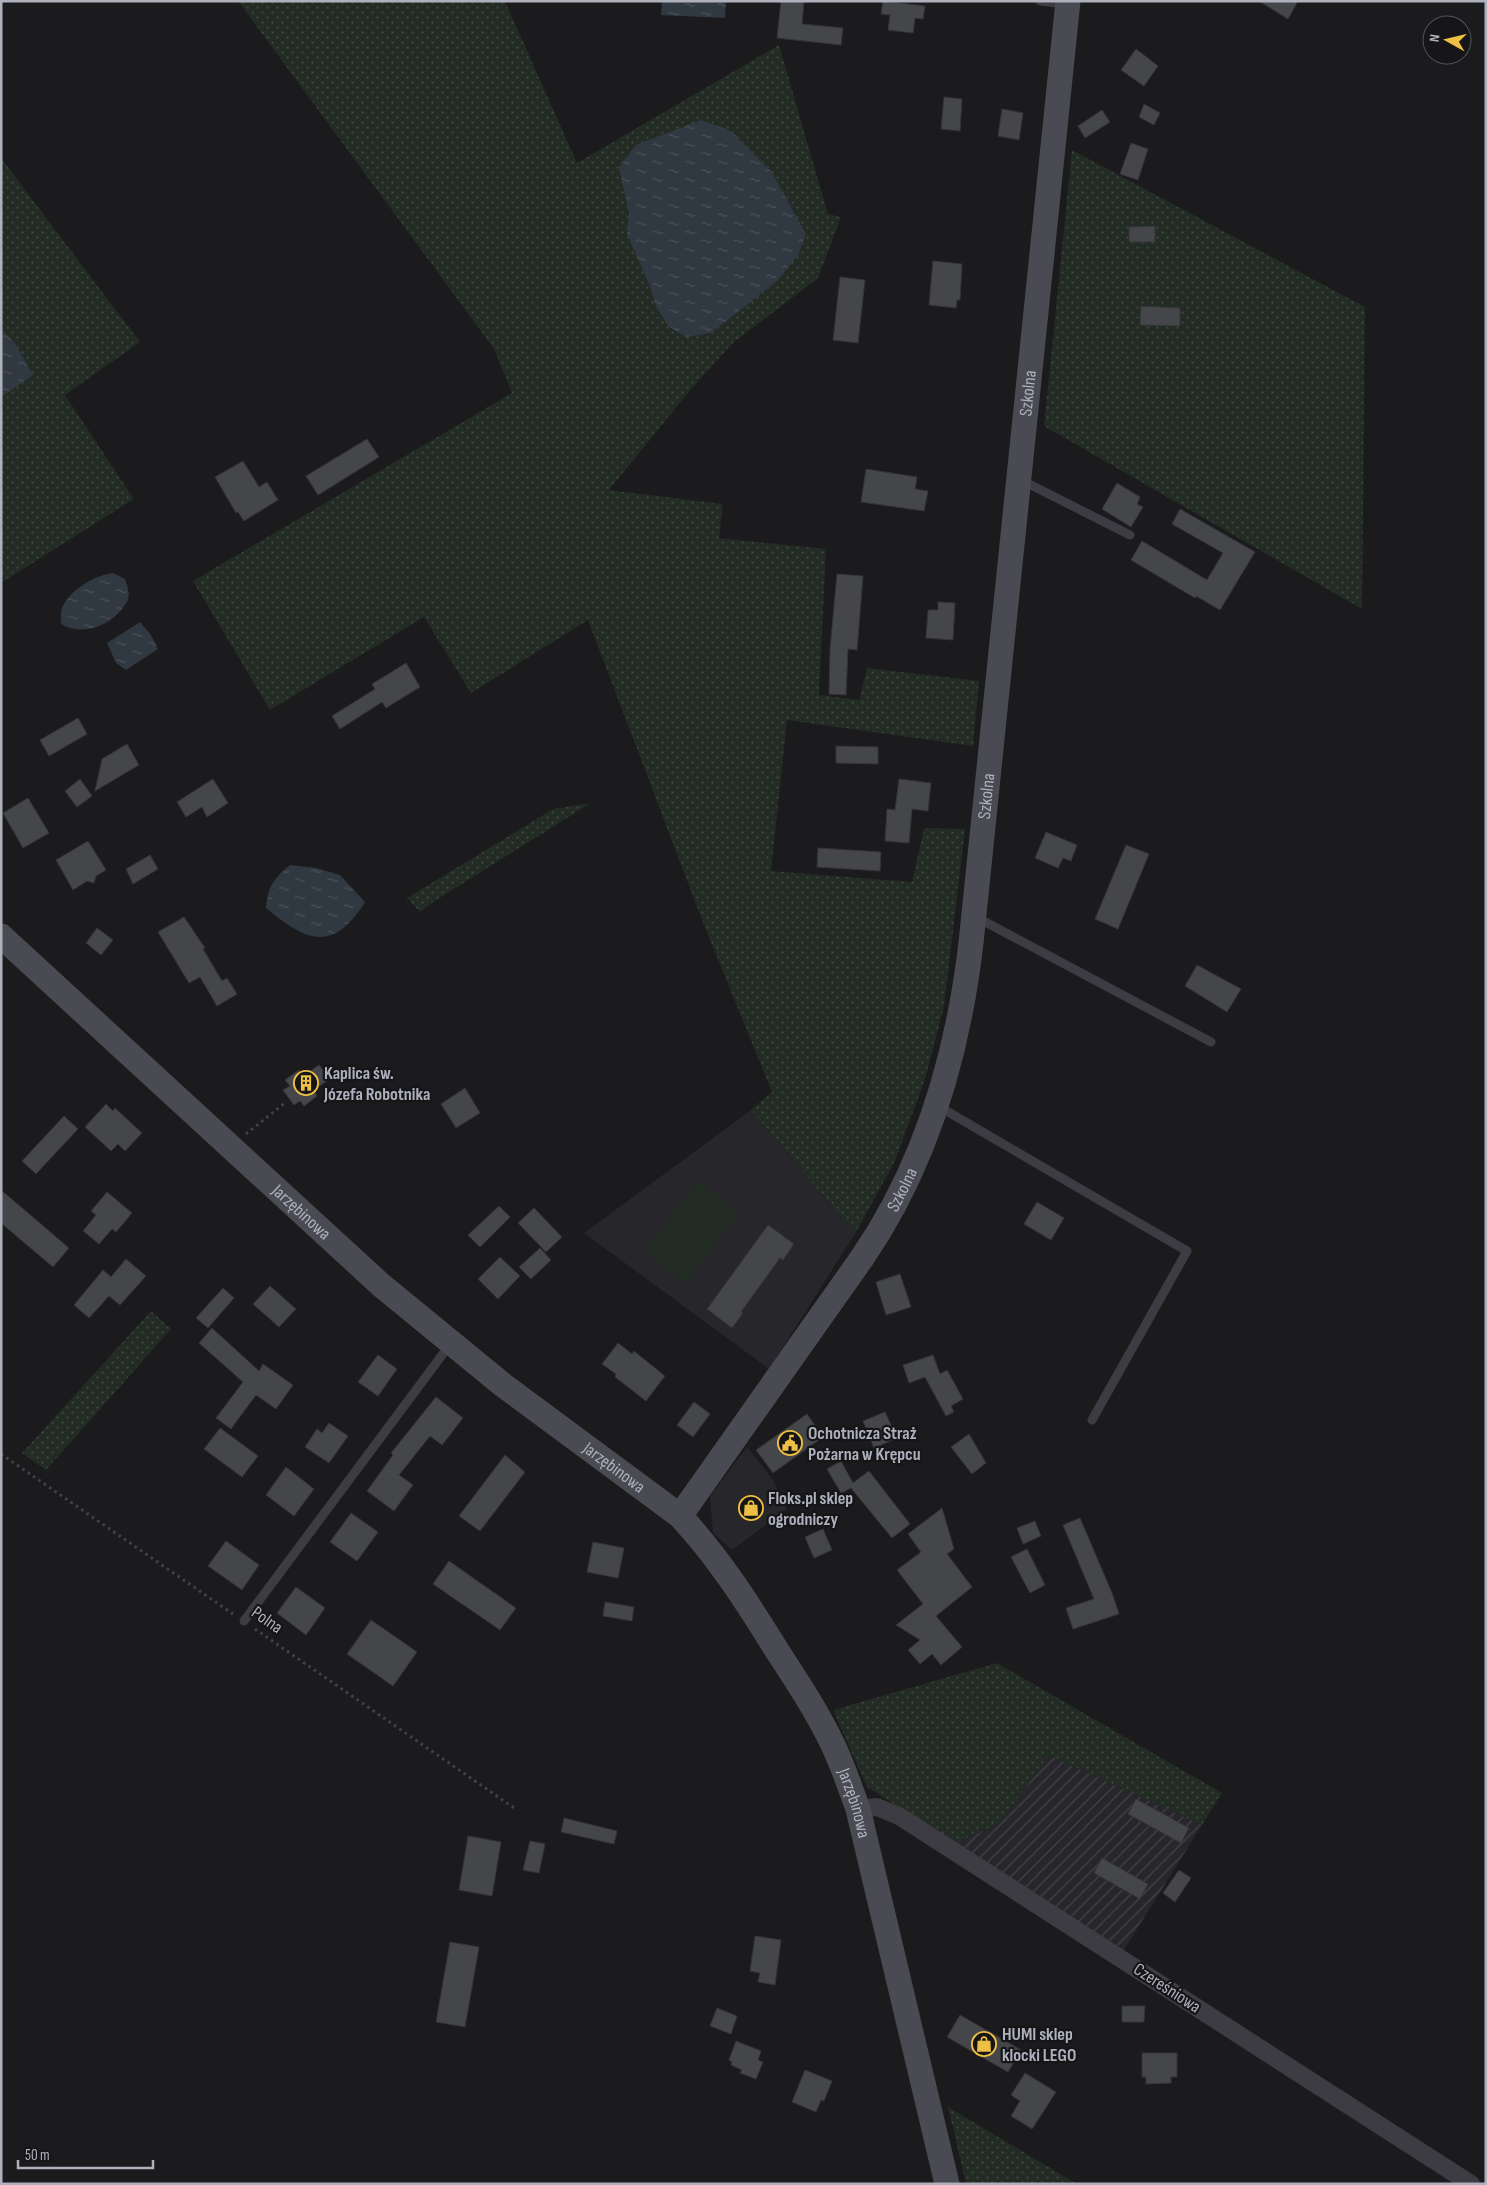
<svg xmlns="http://www.w3.org/2000/svg" width="1487" height="2185" font-family="'Sofia Sans Condensed',sans-serif">
  <defs>
    <pattern id="industrial-furrows" width="10" height="10" patternUnits="userSpaceOnUse" patternTransform="scale(1.25)"><rect width="10" height="10" fill="#27262a"/><path d="M-1 1l2-2M0 10L10 0M9 11l2-2" fill="none" stroke="#444347"/></pattern>
    <pattern id="grass-dots" width="8" height="8" patternUnits="userSpaceOnUse" patternTransform="scale(1.25)"><rect width="8" height="8" fill="#222b24"/><path d="M2 2h.1M6 6h.1" fill="none" stroke="#404742" stroke-width="1.8" stroke-linecap="round"/></pattern>
    <pattern id="water-ripples" width="26" height="14" patternUnits="userSpaceOnUse" patternTransform="scale(1.25)"><rect width="26" height="14" fill="#303841"/><path d="M2 4q2-2 4 0t4 0M15 11q2-2 4 0t4 0" fill="none" stroke="#4b525a"/></pattern>
  </defs>
  <rect width="100%" height="100%" fill="#1b1a1d"/>
  <path fill="#27262a" d="M751,1110L855,1234L769,1369L584,1233Z
    M747,1447L773,1480L787,1509L732,1550L713,1533L710,1496Z"/>
  <path fill="url(#industrial-furrows)" d="M1049,1755L1202,1825L1124,1950L956,1843L1000,1823Z"/>
  <path fill="url(#grass-dots)" d="M238,1H505L577,163L779,45L828,214L841,217L818,278L734,342L692,388L609,490L723,504L719,538L826,549L819,695L859,700L867,668L979,681L973,746L787,720L771,871L912,882L924,828L965,829L944,1007L925,1079L895,1161L855,1234L751,1110L772,1092L702,920L588,620L471,693L424,617L270,710L193,581L512,393L494,349Z
    M1072,150L1365,307L1362,609L1044,426Z
    M1,158L140,342L65,395L134,499L1,583Z
    M591,803L433,902L420,912L407,898L553,809Z
    M151,1311L171,1329L46,1470L22,1453Z
    M997,1663L1222,1793L1202,1825L1049,1755L1000,1823L956,1843L867,1787L833,1710Z
    M948,2107L1077,2184H966Z"/>
  <path fill="#222b24" d="M697,1181L739,1212L686,1284L644,1253Z"/>
  <path fill="url(#water-ripples)" d="M662,1H726L725,18L661,15Z
    M701,120L731,131L771,171L806,234L798,255L777,281L711,333L686,337L668,326L655,304L650,286L627,234L629,213L619,167L636,145Z
    M1,329L14,342L33,375L1,397Z
    M113,573L125,579C127,585 130,592 128,599C128,602 124,606 122,609C108,627 82,636 61,624C61,617 60,610 64,604C73,588 96,575 113,573Z
    M140,622L151,635L158,649L126,670L116,663L107,643Z
    M290,865L316,868L340,875L365,902C333,953 307,942 266,908C268,887 273,879 290,865Z"/>
  <path fill="#45464a" stroke="#353539" d="M781,1H804L802,24L843,28L841,45L777,38Z
    M883,1L925,6L923,19L915,18L913,33L888,30L890,15L881,14Z
    M1259,1H1298L1288,19Z
    M1136,49L1158,66L1144,86L1121,70Z
    M944,97L962,99L960,131L941,129Z
    M1144,104L1160,113L1154,125L1139,117Z
    M1002,109L1023,113L1019,140L998,136Z
    M1102,110L1110,122L1085,138L1078,126Z
    M1131,143L1148,149L1138,180L1120,174Z
    M1155,226V242H1129V227Z
    M933,261L962,264L960,300H957L956,308L929,305Z
    M840,277L865,280L858,343L833,340Z
    M1141,306L1180,308V326L1140,325Z
    M367,439L379,457L318,495L306,476Z
    M243,461L259,487L267,482L278,500L244,521L238,512L236,513L215,477Z
    M866,469L917,477L915,489L928,491L924,511L861,502Z
    M1117,483L1140,497L1137,504L1143,507L1131,527L1102,509Z
    M1180,509L1255,552L1220,610L1196,596L1195,598L1131,560L1142,541L1207,580L1223,553L1172,524Z
    M837,574L863,576L857,650L848,649L846,695L829,694L830,649Z
    M938,602L955,603L953,640L926,638L928,610H938Z
    M406,663L420,687L386,708L382,702L340,729L332,716L375,689L372,684Z
    M78,718L87,734L49,756L40,740Z
    M127,744L139,765L95,791L102,759Z
    M836,746L878,747V764L836,763Z
    M80,779L92,796L77,807L65,791Z
    M213,779L228,803L207,817L202,807L186,817L177,802Z
    M899,779L931,783L928,811L912,809L909,843L885,841L887,809L895,810Z
    M28,798L49,833L23,848L3,813Z
    M1046,832L1077,845L1071,861L1063,858L1058,868L1035,858Z
    M88,841L106,870L96,876L94,883L87,881L73,890L56,860Z
    M1126,845L1149,854L1118,929L1095,919Z
    M818,848L881,852L880,871L817,867Z
    M150,855L158,869L133,884L126,869Z
    M184,917L205,948L203,949L222,981L227,978L237,994L217,1006L200,977L189,983L158,932Z
    M97,928L113,940L101,955L86,943Z
    M1197,965L1241,989L1227,1012L1185,986Z
    M319,1065L330,1079L313,1090L317,1096L304,1106L300,1101L294,1105L283,1090L290,1086L285,1080L299,1070L303,1076Z
    M465,1088L480,1113L456,1128L441,1104Z
    M106,1104L113,1111L115,1108L142,1133L125,1151L118,1144L111,1151L85,1127Z
    M64,1116L78,1129L36,1174L22,1161Z
    M1,1190L69,1248L53,1267L1,1223Z
    M107,1192L132,1213L116,1232L112,1229L99,1244L83,1231L96,1215L91,1211Z
    M1037,1202L1064,1218L1051,1240L1024,1224Z
    M499,1206L510,1217L480,1247L468,1235Z
    M534,1208L562,1237L546,1252L518,1223Z
    M768,1225L794,1244L783,1260L780,1258L741,1312L743,1313L732,1328L707,1309Z
    M540,1248L551,1260L531,1279L519,1267Z
    M500,1257L520,1276L498,1299L478,1279Z
    M126,1259L146,1276L120,1305L109,1296L89,1318L74,1305L103,1270L111,1277Z
    M900,1274L911,1307L886,1315L876,1282Z
    M270,1286L296,1309L279,1327L253,1304Z
    M223,1288L234,1298L208,1328L196,1318Z
    M212,1328L259,1371L263,1364L293,1385L276,1409L256,1395L231,1429L216,1418L243,1382L199,1343Z
    M618,1343L632,1354L634,1351L665,1376L646,1401L615,1377L616,1374L602,1364Z
    M378,1355L397,1369L378,1396L358,1382Z
    M933,1355L940,1374L947,1370L963,1399L951,1406L954,1412L946,1416L925,1377L909,1383L903,1365Z
    M436,1397L463,1418L442,1445L430,1436L399,1475L413,1485L394,1511L367,1491L393,1455L391,1453Z
    M694,1402L710,1414L693,1437L677,1425Z
    M885,1412L897,1438L874,1448L863,1421Z
    M807,1414L823,1437L773,1473L756,1450Z
    M329,1423L348,1436L329,1463L305,1447L317,1429L322,1433Z
    M220,1428L258,1456L242,1477L204,1449Z
    M969,1434L986,1463L972,1474L951,1447Z
    M505,1455L525,1472L480,1531L459,1516Z
    M841,1461L853,1483L869,1471L910,1524L892,1538L851,1488L841,1493L827,1469Z
    M286,1467L314,1489L294,1516L266,1495Z
    M942,1508L954,1549L947,1554L972,1587L936,1616L962,1647L941,1665L932,1654L920,1664L908,1650L920,1640L896,1625L923,1604L897,1570L921,1552L908,1534Z
    M351,1513L378,1532L357,1561L330,1542Z
    M1080,1518L1112,1593L1119,1614L1073,1629L1066,1608L1094,1599L1063,1525Z
    M1035,1521L1041,1536L1023,1544L1017,1528Z
    M823,1529L832,1550L814,1558L805,1537Z
    M226,1541L259,1565L242,1590L208,1566Z
    M593,1542L624,1548L618,1578L587,1572Z
    M1027,1549L1045,1585L1030,1593L1011,1557Z
    M449,1561L516,1608L500,1630L433,1584Z
    M296,1587L325,1608L306,1635L277,1613Z
    M605,1602L634,1607L632,1621L603,1616Z
    M371,1620L417,1652L393,1686L347,1654Z
    M1136,1799L1189,1828L1181,1843L1128,1814Z
    M564,1818L617,1831L614,1844L561,1832Z
    M468,1836L501,1842L492,1896L459,1890Z
    M530,1841L545,1844L539,1873L523,1870Z
    M1102,1858L1148,1884L1140,1899L1094,1873Z
    M1179,1870L1191,1878L1175,1902L1163,1893Z
    M755,1936L781,1940L775,1985L758,1982L760,1973L750,1971Z
    M450,1942L479,1947L465,2027L436,2022Z
    M1122,2006H1145L1144,2022H1122Z
    M717,2008L737,2016L731,2034L710,2026Z
    M960,2015L1021,2050L1008,2072L947,2037Z
    M736,2041L761,2051L758,2060L763,2062L756,2079L740,2073L742,2070L731,2065L732,2062L729,2060Z
    M1142,2053H1177V2077H1171V2083L1146,2084V2077H1142Z
    M805,2070L832,2081L824,2101L821,2100L816,2112L792,2102Z
    M1025,2073L1056,2092L1032,2129L1011,2116L1020,2101L1011,2095Z"/>
  <g fill="none" stroke-linecap="round" stroke-linejoin="round">
    <path stroke="#424349" stroke-width="3" stroke-dasharray="2.5 4" stroke-linecap="butt" d="M246,1134L286,1102
      M1,1454L233,1614
      M255,1629L517,1810"/>
    <path stroke="#3c3c42" stroke-width="9" d="M1040,1L1067,4
      M1021,480L1130,535
      M976,917L1211,1042
      M938,1106L1187,1251L1092,1420
      M244,1621L451,1343"/>
    <path stroke="#3c3c42" stroke-width="18" d="M858,1809L877,1807L899,1816L1471,2184"/>
    <g stroke="#4a4b52" stroke-width="25">
      <path id="s1" d="M1,936L381,1285L503,1385L680,1516C718,1557 747,1602 776,1649C796,1680 817,1711 833,1745C843,1766 850,1787 858,1809L947,2184"/>
      <path id="s2" d="M680,1516L862,1258C926,1165 958,1054 971,943L1068,1"/>
    </g>
  </g>
  <defs>
    <symbol id="building-ring" viewBox="-11 -11 22 22"><circle r="9.5" fill="#161518" stroke="#edbf42" stroke-width="1.5"/><path d="M-4-6H4V6H1V3H-1V6H-4ZM-2.5-4.3h1.7v1.8h-1.7ZM.8-4.3h1.7v1.8H.8ZM-2.5-1h1.7V.8h-1.7ZM.8-1h1.7V.8H.8Z" fill="#edbf42"/></symbol>
    <symbol id="civic-ring" viewBox="-11 -11 22 22"><circle r="9.5" fill="#161518" stroke="#edbf42" stroke-width="1.5"/><path d="M-.6-6.5H3V-4.5H.6V-3L4-1V1h2V6H-6V1h2V-1L-.6-3ZM-1.2 2.5V6h2.4V2.5Z" fill="#edbf42"/></symbol>
    <symbol id="shop-ring" viewBox="-11 -11 22 22"><circle r="9.5" fill="#161518" stroke="#edbf42" stroke-width="1.5"/><path d="M-5-2.5h2.3a2.7 3.5 0 0 1 5.4 0H5L5.5 6h-11ZM-1.5-2.5h3a1.5 2.3 0 0 0-3 0Z" fill="#edbf42"/></symbol>
  </defs>
  <g fill-rule="evenodd">
    <use href="#building-ring" x="292" y="1069" width="28" height="28"/>
    <use href="#civic-ring" x="776" y="1429" width="28" height="28"/>
    <use href="#shop-ring" x="737" y="1494" width="28" height="28"/>
    <use href="#shop-ring" x="970" y="2030" width="28" height="28"/>
  </g>
  <g text-anchor="middle" dominant-baseline="central" stroke-width="4.5" stroke-linejoin="round" paint-order="stroke">
    <g font-size="18" fill="#aeb1bc" stroke="#161518">
      <text stroke="none"><textPath href="#s2" startOffset="1205">Szkolna</textPath></text>
      <text stroke="none"><textPath href="#s2" startOffset="800">Szkolna</textPath></text>
      <text stroke="none"><textPath href="#s2" startOffset="395">Szkolna</textPath></text>
      <text stroke="none"><textPath href="#s1" startOffset="408">Jarzębinowa</textPath></text>
      <text stroke="none"><textPath href="#s1" startOffset="812">Jarzębinowa</textPath></text>
      <text transform="translate(267 1620) rotate(35)">Polna</text>
      <text stroke="none"><textPath href="#s1" startOffset="1232">Jarzębinowa</textPath></text>
      <text transform="translate(1167 1988) rotate(33)">Czereśniowa</text>
    </g>
    <g font-size="18" font-weight="bold" fill="#aeb1bc" stroke="#161518" text-anchor="start">
      <text x="324" y="1073">Kaplica św.<tspan x="324" dy="21">Józefa Robotnika</tspan></text>
      <text x="808" y="1433">Ochotnicza Straż<tspan x="808" dy="21">Pożarna w Krępcu</tspan></text>
      <text x="768" y="1498">Floks.pl sklep<tspan x="768" dy="21">ogrodniczy</tspan></text>
      <text x="1002" y="2034">HUMI sklep<tspan x="1002" dy="21">klocki LEGO</tspan></text>
    </g>
  </g>
  <rect width="1487" height="2185" fill="none" stroke="#aeb1bc" stroke-width="5"/>
  <g transform="translate(1447 40) rotate(278)"><circle r="24" fill="#161518" stroke="#53535a"/>
  <path d="M0-4L9 19L0 12L-9 19Z" fill="#edbf42"/>
  <text y="-8" font-size="14" font-weight="bold" text-anchor="middle" fill="#aeb1bc">N</text>
  </g>
  <path d="M18 2160v8h135v-8" fill="none" stroke="#aeb1bc" stroke-width="2.5"/>
  <text x="25" y="2160" font-size="15" fill="#aeb1bc" stroke="#161518" stroke-width="4" paint-order="stroke">50 m</text>
</svg>
